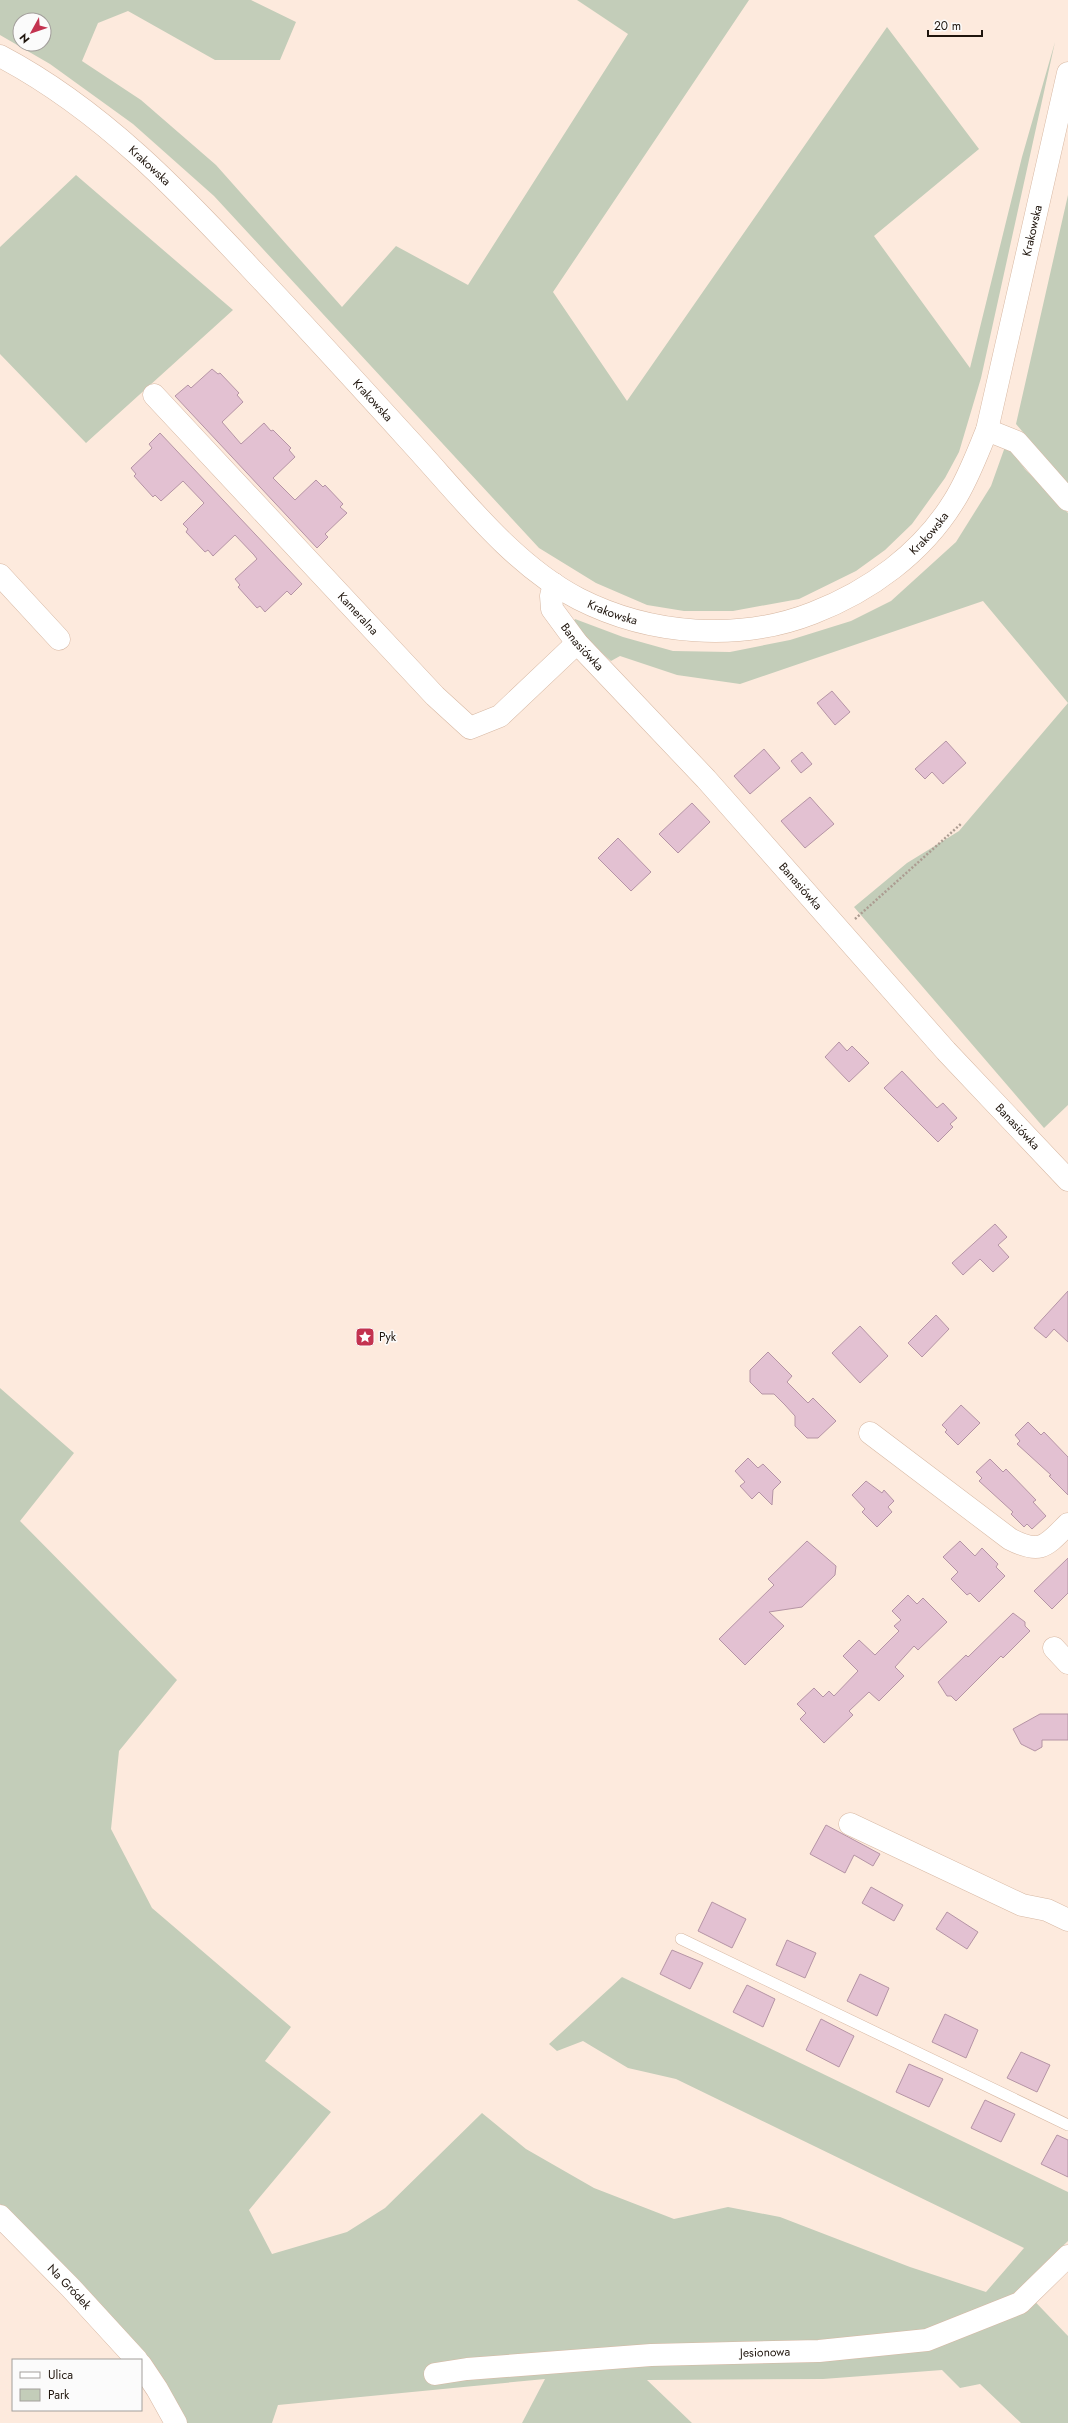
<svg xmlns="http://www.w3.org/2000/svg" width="1068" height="2423" font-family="Jost,sans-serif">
  <rect width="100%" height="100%" fill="#fdeadd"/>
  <path fill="#c3cdb9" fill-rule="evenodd" d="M0,0H251L296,22L280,60H215L128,11L98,23L82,61L141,100L216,165L342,307L396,246L468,285L628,34L577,0H749L553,292L627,401L887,27L979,149L874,236L970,368L1022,157L1055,42L981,378L959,452L945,478L912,524L885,550L856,571L799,599L733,611H684L647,605L596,583L539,548L214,196L133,124L50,64L0,35ZM20,20H44V44H20Z
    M76,175L233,310L86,443L0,354V247Z
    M1068,195V485L1016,424Z
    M1006,444L1025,469L1068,513V1105L1044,1128L854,907L907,863L959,831L1068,703L983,601L740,684L677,675L620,656L611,661L571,626L575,619L623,637L673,651L730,652L790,640L851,621L891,601L956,542L991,486Z
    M0,1388L74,1453L20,1521L177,1680L119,1751L111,1829L152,1908L291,2027L265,2061L331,2112L249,2210L272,2254L347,2232L385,2208L482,2113L526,2149L594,2188L674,2219L728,2207L780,2217L910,2267L986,2292L1024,2248L676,2079L628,2068L583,2041L557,2051L549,2044L622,1977L1068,2192V2241L1021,2287L1068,2336V2423H1021L980,2384L960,2388L942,2370L823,2379L647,2380L692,2423H522L545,2379L278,2405L272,2423H185L106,2313L0,2204Z"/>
  <path fill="#e3c1d2" stroke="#b594a5" d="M212,369L218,374L220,373L239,393L237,395L243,402L222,422L241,444L264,423L271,431L273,430L291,448L289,450L295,457L273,478L295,500L316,480L323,487L325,485L343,504L340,507L347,513L325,534L328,537L317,548L175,396L188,385L191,388Z
    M160,433L302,584L291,595L287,591L265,612L260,606L257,608L238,587L240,585L235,579L257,559L254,555L235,535L213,556L208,550L205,552L186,532L188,529L183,524L204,503L183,481L161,501L155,495L153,497L134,476L136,474L131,468L152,448L149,444Z
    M832,691L850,712L835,725L817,703Z
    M946,741L966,763L943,784L932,772L925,779L915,769Z
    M764,749L780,768L750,794L734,776Z
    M802,752L812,764L801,773L791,761Z
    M810,797L834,824L805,848L781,821Z
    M692,803L710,822L678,853L659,834Z
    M618,838L651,872L631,891L598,858Z
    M839,1042L847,1051L852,1046L869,1063L849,1082L825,1057Z
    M902,1071L937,1108L943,1103L957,1118L950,1124L953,1127L938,1142L884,1088Z
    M995,1224L1007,1237L998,1245L1009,1257L993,1272L980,1259L963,1275L952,1263Z
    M1068,1291V1342L1054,1329L1046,1338L1034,1328Z
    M936,1315L949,1329L922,1357L908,1343Z
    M860,1326L888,1356L860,1383L832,1353Z
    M768,1352L792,1376L787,1382L808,1403L813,1398L836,1421L818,1438H807L795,1426V1416L785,1405L774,1394H762L750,1382V1370Z
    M961,1405L980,1423L958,1445L945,1432L947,1430L942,1425Z
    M1028,1422L1041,1435L1044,1432L1068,1457V1495L1049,1476L1051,1475L1017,1444L1020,1441L1015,1435Z
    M748,1458L758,1468L763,1464L781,1482L773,1490L772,1505L759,1492L752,1499L740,1486L745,1482L735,1471Z
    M990,1459L1003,1472L1006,1469L1036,1500L1033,1502L1046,1516L1032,1529L1027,1524L1024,1527L1011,1514L1013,1512L979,1481L982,1478L976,1472Z
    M866,1481L882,1493L884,1490L894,1501L888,1507L892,1512L877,1527L862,1512L865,1509L852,1495Z
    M807,1541L836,1566L835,1575L802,1607L769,1612L784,1626L745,1665L719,1639L774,1585L768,1579Z
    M960,1541L975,1556L982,1548L998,1564L996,1567L1005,1576L979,1602L970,1593L967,1595L951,1579L958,1572L943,1557Z
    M1068,1558V1593L1052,1609L1034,1591Z
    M908,1595L917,1604L923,1598L947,1622L918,1650L914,1646L895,1667L904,1676L879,1701L869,1692L849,1711L853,1715L824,1743L800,1719L806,1713L797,1704L814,1688L823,1697L829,1691L834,1696L858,1671L843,1656L859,1640L875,1655L899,1631L894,1626L901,1620L892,1611Z
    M1013,1613L1025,1622V1626L1030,1631L1003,1658L1001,1656L956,1701L951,1696H947L938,1682L966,1655L968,1657Z
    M1040,1714H1068V1740H1042V1747L1035,1751L1021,1744L1013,1729Z
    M826,1825L880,1854L873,1866L854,1855L845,1873L810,1854Z
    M871,1887L903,1905L894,1921L862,1903Z
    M712,1902L746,1919L732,1948L698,1931Z
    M947,1912L978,1932L967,1949L936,1929Z
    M787,1940L816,1953L805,1978L776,1965Z
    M672,1950L703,1963L690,1989L660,1974Z
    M860,1974L889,1988L877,2016L847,2001Z
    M747,1985L775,1999L763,2027L733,2012Z
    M945,2014L978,2030L966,2058L932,2042Z
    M821,2019L854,2036L839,2067L806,2050Z
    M1021,2052L1050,2065L1037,2092L1007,2078Z
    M909,2064L943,2079L929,2107L896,2092Z
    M985,2100L1015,2114L1001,2142L971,2128Z
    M1057,2135L1068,2140V2177L1041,2164Z"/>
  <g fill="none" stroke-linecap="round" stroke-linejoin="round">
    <defs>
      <path id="service" d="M681,1939L1068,2125"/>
      <g id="minor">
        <path id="s1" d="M154,395L435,696L470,728L500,716L577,643"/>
        <path d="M987,430L1017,442L1068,500"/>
        <path d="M0,575L59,639"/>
        <path id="s2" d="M554,584L551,596L552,609L577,643L706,779L946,1051L1068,1180"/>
        <path d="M870,1433L1010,1539C1041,1555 1046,1546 1068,1524"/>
        <path d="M1054,1648L1068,1663"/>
        <path d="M850,1824L1022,1905L1047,1910L1068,1920"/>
        <path id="s3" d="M0,2216L71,2288L137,2360"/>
        <path d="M141,2365L157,2389L176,2423"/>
        <path id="s4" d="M435,2374L467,2369L651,2355L819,2351L927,2340L1020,2303L1068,2256"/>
      </g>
      <g id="secondary">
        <path id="s5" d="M0,56C101,109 181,193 257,275C308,329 358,384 408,439C458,493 512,565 579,599C650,635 739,642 813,613C870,591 922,553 954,501C968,479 977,454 987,430L1068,73"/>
      </g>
    </defs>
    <use href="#service" stroke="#d7b8a3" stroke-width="12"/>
    <use href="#minor" stroke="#d7b8a3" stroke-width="23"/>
    <use href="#secondary" stroke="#d7b8a3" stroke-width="23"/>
    <path stroke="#ac9c91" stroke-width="2.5" stroke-dasharray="2 2" stroke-linecap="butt" d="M855,919L962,823"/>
    <use href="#service" stroke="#fff" stroke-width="11"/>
    <use href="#minor" stroke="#fff" stroke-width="22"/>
    <use href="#secondary" stroke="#fff" stroke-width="22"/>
  </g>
  <defs>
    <symbol id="sight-square" viewBox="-11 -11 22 22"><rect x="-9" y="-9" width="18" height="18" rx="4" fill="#c33350" stroke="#fbfbfb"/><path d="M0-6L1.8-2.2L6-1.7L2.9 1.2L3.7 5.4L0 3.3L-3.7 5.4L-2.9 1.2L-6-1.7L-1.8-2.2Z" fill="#fff"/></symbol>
  </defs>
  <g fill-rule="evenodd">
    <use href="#sight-square" x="354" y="1326" width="22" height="22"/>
  </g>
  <g text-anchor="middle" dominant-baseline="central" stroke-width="3" stroke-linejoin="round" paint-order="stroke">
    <g font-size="12" fill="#1f150d" stroke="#fbfbfb">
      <text stroke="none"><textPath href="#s5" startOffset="186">Krakowska</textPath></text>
      <text stroke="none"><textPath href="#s5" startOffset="1505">Krakowska</textPath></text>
      <text stroke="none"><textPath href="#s5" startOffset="510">Krakowska</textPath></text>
      <text stroke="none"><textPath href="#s5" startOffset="1181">Krakowska</textPath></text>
      <text stroke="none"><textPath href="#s5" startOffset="834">Krakowska</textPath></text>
      <text stroke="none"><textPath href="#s1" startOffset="299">Kameralna</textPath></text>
      <text stroke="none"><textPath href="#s2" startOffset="74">Banasiówka</textPath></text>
      <text stroke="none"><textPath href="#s2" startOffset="398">Banasiówka</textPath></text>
      <text stroke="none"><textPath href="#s2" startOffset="722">Banasiówka</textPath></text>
      <text stroke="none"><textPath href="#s3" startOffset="99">Na Gródek</textPath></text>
      <text stroke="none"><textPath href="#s4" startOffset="331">Jesionowa</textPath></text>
    </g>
    <g font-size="12" fill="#1f150d" stroke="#fbfbfb" text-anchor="start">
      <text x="379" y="1337">Pyk</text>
    </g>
  </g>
  <rect x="12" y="2359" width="130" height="52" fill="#fbfbfb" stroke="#a39f9c"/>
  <rect x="20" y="2372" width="20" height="6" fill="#ffffff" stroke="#a39f9c"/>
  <text x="48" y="2379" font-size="12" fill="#1f150d">Ulica</text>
  <rect x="20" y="2389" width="20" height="12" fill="#c3cdb9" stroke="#a39f9c"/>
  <text x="48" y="2399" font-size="12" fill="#1f150d">Park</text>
  <g transform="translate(32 32) rotate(230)"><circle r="19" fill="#fbfbfb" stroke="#a39f9c"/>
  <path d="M0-3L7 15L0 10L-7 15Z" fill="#c33350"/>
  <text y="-6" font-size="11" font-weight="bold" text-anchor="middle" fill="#1f150d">N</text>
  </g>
  <path d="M928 30v6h54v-6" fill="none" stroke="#1f150d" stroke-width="2"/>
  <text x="934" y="30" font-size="12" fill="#1f150d" stroke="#fbfbfb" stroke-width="3" paint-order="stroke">20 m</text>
</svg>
